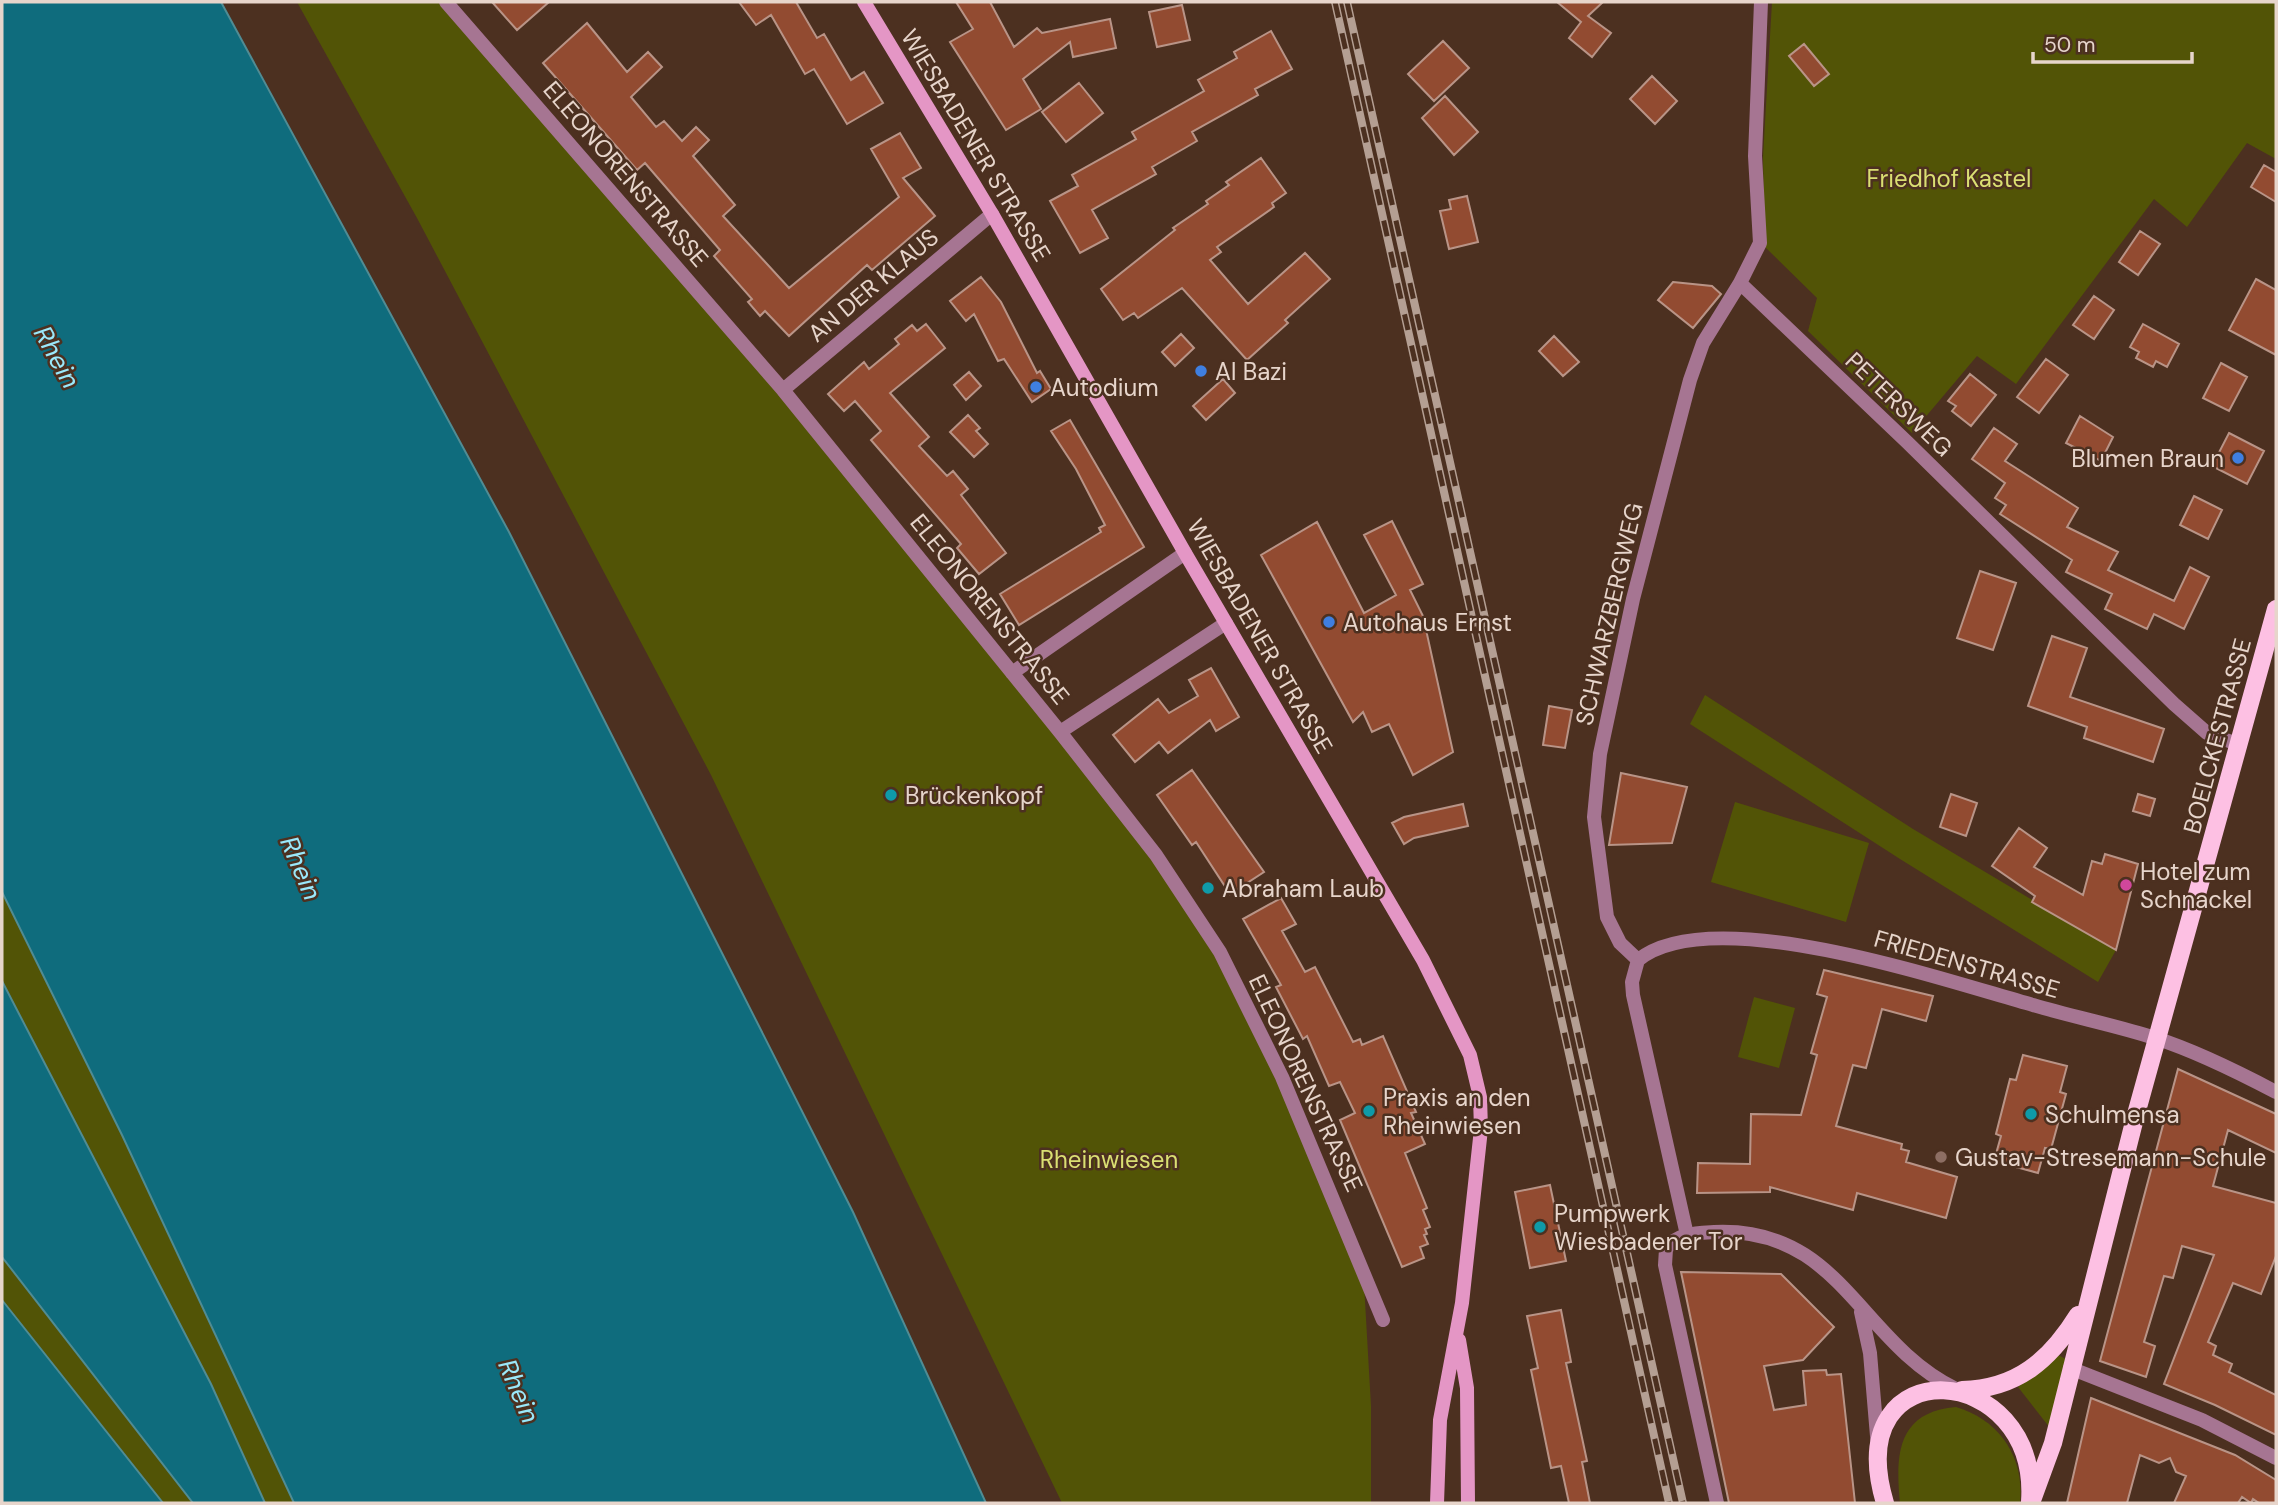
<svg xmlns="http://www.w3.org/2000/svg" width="2278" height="1505" font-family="'DM Sans',sans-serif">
  <rect width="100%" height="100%" fill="#4c3020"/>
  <path fill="#525406" d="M297,2H446L549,120L1070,744L1220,952L1363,1266L1371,1406V1503H1062L711,775L417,218Z
    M1772,2H2276V159L2247,143L2187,227L2154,199L2016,384L1977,356L1912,433L1808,331L1817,298L1765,247L1763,157Z
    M1705,695L1913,829L2116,950L2098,982L1900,859L1690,724Z
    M1735,802L1869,843L1846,922L1711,882Z
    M2,892L122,1135L294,1503H265L211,1384L2,981Z
    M1754,997L1795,1008L1779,1068L1738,1057Z
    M2,1257L193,1503H163L2,1300Z
    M2056,1354L2066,1359L2050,1428L2018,1387Z
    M1956,1407C2000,1420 2025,1458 2020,1503H1900C1895,1453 1898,1412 1956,1407Z"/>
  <path fill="#0f6c7d" stroke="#508c94" stroke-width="2" d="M2,2H221L509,532L853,1212L986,1503H294L122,1135L2,892Z
    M2,981L211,1384L265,1503H193L2,1257Z
    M2,1300L163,1503H2Z"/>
  <path fill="#924b31" stroke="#b99487" stroke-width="2" d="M492,2H549L517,30Z
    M739,2H796L817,38L824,34L851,80L864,72L883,103L847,124L814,69L805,74L771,15L756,25Z
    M956,2H990L1014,47L1037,28L1042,33L1110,19L1116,48L1073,57L1070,42L1023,79L1041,109L1006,130L950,42L973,29Z
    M1557,2H1603L1588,16L1611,33L1592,57L1569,38L1581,22Z
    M1182,5L1190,40L1157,47L1149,12Z
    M587,23L627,72L648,52L662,67L631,97L656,127L664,121L682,141L696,127L709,140L693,156L735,205L723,216L789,288L899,197L871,149L900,133L921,168L903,178L935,216L872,270L867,265L789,336L765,311L760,316L748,302L752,299L714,256L720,250L645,163L637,170L543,63Z
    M1271,31L1292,69L1255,89L1258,95L1192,132L1197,141L1152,167L1156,174L1092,210L1108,238L1080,253L1050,201L1078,186L1072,175L1136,139L1132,132L1204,91L1198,80L1237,58L1234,52Z
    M1443,41L1469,68L1434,101L1408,74Z
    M1804,44L1829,74L1814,86L1789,56Z
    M1652,76L1677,101L1655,124L1630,99Z
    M1079,83L1103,113L1066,142L1042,112Z
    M1445,96L1478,132L1454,155L1422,118Z
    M1261,158L1286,193L1272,203L1274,207L1217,247L1221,252L1210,260L1248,304L1305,253L1330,279L1285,320L1288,323L1247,360L1182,288L1138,318L1134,313L1123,320L1101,289L1175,230L1173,228L1208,204L1206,201L1229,185L1226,182Z
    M2264,165L2276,172V202L2251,187Z
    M1467,196L1478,242L1449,249L1440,211L1451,209L1449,200Z
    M2140,231L2160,244L2138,275L2119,262Z
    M981,277L1001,302L1037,373L1040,371L1051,389L1032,402L1004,359L998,361L974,314L966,321L950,301Z
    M2256,279L2276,290V355L2229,330Z
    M1673,282L1712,286L1721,294L1693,328L1658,300Z
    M2094,296L2114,310L2094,339L2073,325Z
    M926,324L945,348L890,393L929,437L919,446L947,476L953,471L968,489L961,495L1006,553L979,574L957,548L961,544L871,440L881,431L855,401L844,411L828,394L864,362L869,369L899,344L895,339L912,325L917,331Z
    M2143,324L2179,344L2167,367L2156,361L2153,367L2136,358L2139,352L2130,347Z
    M1181,334L1194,348L1175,366L1162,352Z
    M1554,336L1579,362L1563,376L1539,351Z
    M2046,359L2068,375L2039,413L2017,397Z
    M2221,363L2247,377L2229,411L2203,398Z
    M969,372L981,386L966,400L954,385Z
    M1970,374L1996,395L1971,426L1952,411L1956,406L1948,401Z
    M1223,379L1235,393L1206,420L1193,406Z
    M968,415L980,428L976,431L988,444L974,457L950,432Z
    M2080,416L2113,437L2101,461L2066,443Z
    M1070,420L1144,547L1019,625L1000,594L1101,532L1099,528L1105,525L1076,469L1051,431Z
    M1994,428L2017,444L2005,461L2078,508L2067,527L2118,552L2108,570L2174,601L2190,567L2209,577L2184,629L2154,614L2147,629L2105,609L2112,594L2066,572L2072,560L2000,514L2006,505L1995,498L2005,483L1972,459Z
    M2229,433L2264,451L2247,484L2212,466Z
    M2194,496L2222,510L2208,539L2180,525Z
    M1392,521L1423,584L1410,590L1423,616L1453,752L1413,775L1389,724L1372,732L1363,712L1353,722L1261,555L1317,522L1364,613L1396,595L1364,535Z
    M1980,571L2016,583L1993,650L1957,638Z
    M2052,636L2087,648L2070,697L2164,729L2153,762L2084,738L2087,727L2028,706Z
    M1211,668L1239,717L1216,731L1210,720L1168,753L1159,742L1135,762L1113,735L1158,699L1169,713L1198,696L1189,680Z
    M1549,706L1572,710L1565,748L1543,745Z
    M1192,770L1264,872L1230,894L1196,842L1192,845L1157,795Z
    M1621,773L1687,787L1672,843L1609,845Z
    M1951,794L1977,803L1966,836L1940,827Z
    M2138,794L2155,799L2150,816L2133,811Z
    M1463,804L1468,826L1414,838L1404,844L1392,823L1404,817Z
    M2019,828L2047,848L2034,867L2083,895L2092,861L2102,864L2105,854L2138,864L2116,950L2032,902L2035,896L1992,866Z
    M1281,898L1296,924L1282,931L1305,972L1315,967L1353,1042L1360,1039L1362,1045L1383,1036L1416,1112L1411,1113L1425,1144L1405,1153L1427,1208L1423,1210L1430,1227L1425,1229L1427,1234L1424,1235L1428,1244L1420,1247L1424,1258L1402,1267L1340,1120L1355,1113L1340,1082L1329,1086L1307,1036L1303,1039L1276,987L1281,985L1243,919Z
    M1824,970L1933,996L1926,1021L1882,1009L1866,1068L1853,1065L1836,1126L1902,1144L1901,1149L1909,1151L1906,1162L1957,1177L1946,1218L1857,1193L1853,1210L1770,1187V1192L1697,1193L1698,1163L1750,1164L1751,1114L1801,1115L1817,1055L1811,1053L1827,997L1817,994Z
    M2023,1055L2067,1066L2060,1092L2066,1094L2051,1149L2045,1148L2038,1173L1994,1161L2001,1136L1996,1134L2010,1079L2016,1080Z
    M2178,1069L2276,1114V1153L2228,1130L2213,1186L2276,1203V1256L2261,1294L2233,1283L2208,1342L2216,1346L2213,1355L2232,1364L2229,1372L2276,1395V1435L2215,1405L2164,1384L2214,1255L2182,1246L2173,1278L2164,1276L2144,1342L2155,1346L2146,1377L2100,1361Z
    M1550,1185L1566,1261L1530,1268L1515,1192Z
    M1681,1272L1781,1274L1834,1327L1803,1360L1764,1366L1774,1410L1806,1405L1803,1371L1826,1370L1827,1375L1841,1374L1855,1503H1729Z
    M1561,1310L1571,1362L1566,1363L1587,1461L1582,1462L1590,1503H1569L1561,1466L1551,1468L1531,1370L1538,1368L1527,1316Z
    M2091,1398L2235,1455L2276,1480V1503H2259L2253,1499L2251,1503L2242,1497L2238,1503H2174L2186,1476L2176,1472L2170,1458L2159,1463L2140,1455L2127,1503H2067Z"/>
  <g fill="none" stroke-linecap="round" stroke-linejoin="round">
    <path stroke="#a67592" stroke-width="14" d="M446,2L783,390L1060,732L1156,855L1220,952L1282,1077L1383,1320
      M1740,283L1907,442L2174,704L2207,733L2240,745
      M783,390L992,214
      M1012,673L1185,553
      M1060,732L1226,623
      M1638,960L1620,943L1607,917L1594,817L1600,754L1633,599L1690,380L1703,343L1740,283L1760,243L1755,156L1761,2
      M1687,1235L1633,995L1632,982L1638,960C1712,900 1946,981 2033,1005C2073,1017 2115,1025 2155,1038C2196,1051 2238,1072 2276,1092
      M1861,1312L1870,1353L1878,1448
      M2070,1368L2202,1420L2276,1458
      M1717,1503L1665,1265L1666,1249C1677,1233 1697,1233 1714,1232C1841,1226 1859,1342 1956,1389"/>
    <path stroke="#e496c5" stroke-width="14" d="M864,2L992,214L1185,553L1423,960L1470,1055L1480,1097L1481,1129L1462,1303L1440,1420L1437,1503
      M1459,1340L1467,1388L1468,1503"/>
    <path stroke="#fdc0e3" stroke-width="18" d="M1962,1390C2017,1389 2050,1360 2078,1315
      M1885,1503C1838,1346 2040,1360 2030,1502
      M2031,1503L2053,1443L2135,1118L2276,609"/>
    <defs>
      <path id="rail" d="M1335,2L1669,1503
        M1347,2L1683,1503"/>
    </defs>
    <use href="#rail" stroke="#b49f93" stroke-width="8"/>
    <use href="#rail" stroke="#4c3020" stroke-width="5" stroke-dasharray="16" stroke-linecap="butt"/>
  </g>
  <g fill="#3f7fe0" stroke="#4c3020" stroke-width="2.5">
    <circle cx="1201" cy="371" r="7"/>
    <circle cx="1036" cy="387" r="7"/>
    <circle cx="2238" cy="458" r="7"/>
    <circle cx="1329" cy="622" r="7"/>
  </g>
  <g fill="#0f9aa8" stroke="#4c3020" stroke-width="2.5">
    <circle cx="891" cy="795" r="7"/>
    <circle cx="1208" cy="888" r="7"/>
    <circle cx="1369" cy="1111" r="7"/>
    <circle cx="2031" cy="1114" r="7"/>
    <circle cx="1540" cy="1227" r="7"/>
  </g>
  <circle fill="#d1479c" stroke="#4c3020" stroke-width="2.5" cx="2126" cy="885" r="7"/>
  <circle fill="#8d6e63" stroke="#4c3020" stroke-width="2.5" cx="1941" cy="1157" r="7"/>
  <g text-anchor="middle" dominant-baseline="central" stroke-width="5" stroke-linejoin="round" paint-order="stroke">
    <g font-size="24" fill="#e7d5cb" stroke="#4c3020">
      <text transform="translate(976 145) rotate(59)">WIESBADENER STRASSE</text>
      <text transform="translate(626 174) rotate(49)">ELEONORENSTRASSE</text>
      <text transform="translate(873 285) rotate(-40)">AN DER KLAUS</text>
      <text transform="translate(1899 404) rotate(44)">PETERSWEG</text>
      <text transform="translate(990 609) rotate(51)">ELEONORENSTRASSE</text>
      <text transform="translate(1609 614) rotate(-77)">SCHWARZBERGWEG</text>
      <text transform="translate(1260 636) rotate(60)">WIESBADENER STRASSE</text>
      <text transform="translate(2217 736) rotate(-75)">BOELCKESTRASSE</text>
      <text transform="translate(1967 964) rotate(16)">FRIEDENSTRASSE</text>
      <text transform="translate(1306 1083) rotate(65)">ELEONORENSTRASSE</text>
    </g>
    <g font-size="24" fill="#dadf72" stroke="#4c3020">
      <text x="1949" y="178">Friedhof Kastel</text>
      <text x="1109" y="1159">Rheinwiesen</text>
    </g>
    <g font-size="24" fill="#e7d5cb" stroke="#4c3020" text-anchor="start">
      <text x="1215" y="371">Al Bazi</text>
      <text x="1050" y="387">Autodium</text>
      <text x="2224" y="458" text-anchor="end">Blumen Braun</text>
      <text x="1343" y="622">Autohaus Ernst</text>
      <text x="905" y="795">Brückenkopf</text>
      <text x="2140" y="871">Hotel zum<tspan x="2140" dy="28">Schnackel</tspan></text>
      <text x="1222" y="888">Abraham Laub</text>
      <text x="1383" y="1097">Praxis an den<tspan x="1383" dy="28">Rheinwiesen</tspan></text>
      <text x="2045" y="1114">Schulmensa</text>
      <text x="1955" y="1157">Gustav-Stresemann-Schule</text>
      <text x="1554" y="1213">Pumpwerk<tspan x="1554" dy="28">Wiesbadener Tor</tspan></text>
    </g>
    <g font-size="26" font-style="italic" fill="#9ae8fa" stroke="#4c3020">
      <text transform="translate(57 357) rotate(61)">Rhein</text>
      <text transform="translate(301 868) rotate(67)">Rhein</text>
      <text transform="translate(519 1391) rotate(67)">Rhein</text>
    </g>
  </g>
  <rect width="2278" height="1505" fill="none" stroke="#e7d5cb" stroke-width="7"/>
  <path d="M2033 52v10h159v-10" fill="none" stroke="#e7d5cb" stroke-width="3.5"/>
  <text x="2044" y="52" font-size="21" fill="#e7d5cb" stroke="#4c3020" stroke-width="5" paint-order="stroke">50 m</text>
</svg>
